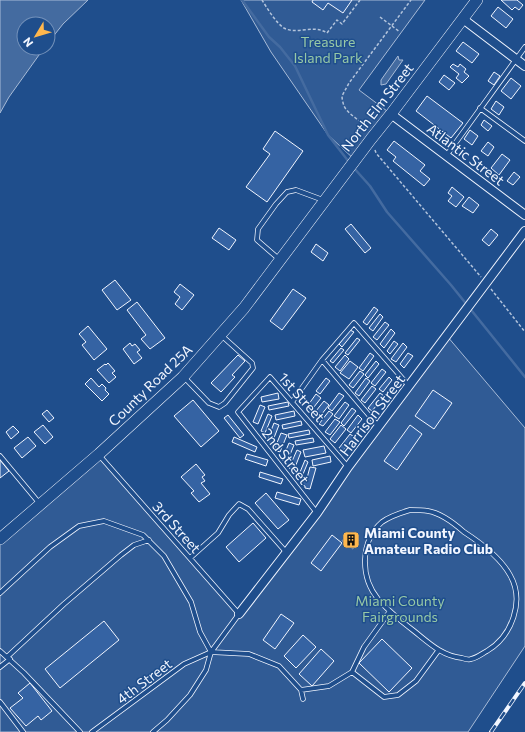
<svg xmlns="http://www.w3.org/2000/svg" width="525" height="732" font-family="Commissioner,sans-serif">
  <rect width="100%" height="100%" fill="#1f4e8c"/>
  <path fill="#305b95" stroke="#a8bbd7" d="M241,0H425L359,90L391,114L355,160L328,135L271,52Z
    M447,336L525,428V646L468,732H0V539L99,454L239,614Z"/>
  <path fill="#446ba0" stroke="#a8bbd7" d="M0,0H88L63,24L48,43V24H24V48H44L9,97L0,113Z
    M398,56L399,60H403L386,84L381,85V80Z"/>
  <g fill="none" stroke-linecap="round" stroke-linejoin="round">
    <path stroke="#446ba0" stroke-width="2.5" d="M242,0L269,37L280,47L295,66L328,135L349,162
      M353,167L370,186L387,212L451,285L525,377"/>
  </g>
  <path fill="#3563a3" stroke="#f2f6ff" d="M313,0H352L343,13L328,3L323,10L312,2Z
    M501,0H517L523,5L519,10L515,7L512,10Z
    M498,7L513,19L506,28L491,16Z
    M463,42L479,54L472,63L456,51Z
    M453,64L458,67L460,64L466,69L464,72L469,76L462,83L456,78L459,74L450,67Z
    M494,72L500,76L494,85L488,81Z
    M444,75L455,83L449,90L439,82Z
    M511,78L521,86L511,99L501,91Z
    M427,96L463,123L451,138L416,111Z
    M496,101L504,107L499,115L491,109Z
    M484,120L492,126L488,131L481,125Z
    M470,130L478,136L472,145L464,139Z
    M275,131L303,151L267,202L246,187L270,154L263,149Z
    M394,141L425,165L420,171L430,179L424,186L393,161L396,157L387,150Z
    M488,142L494,147L488,156L481,151Z
    M502,154L510,160L499,175L491,168Z
    M514,172L520,177L513,185L507,181Z
    M452,187L464,197L456,207L448,201L452,196L448,193Z
    M469,197L479,205L473,213L462,206Z
    M351,224L371,248L365,253L345,229Z
    M219,228L236,240L229,250L212,238Z
    M491,229L498,235L489,246L482,240Z
    M316,244L328,253L323,261L311,252Z
    M115,280L131,300L117,310L102,290Z
    M180,284L194,295L182,310L175,304L180,297L174,292Z
    M293,289L306,298L282,330L270,321Z
    M137,302L165,338L150,349L141,339L146,335L127,310Z
    M374,307L378,310L367,325L363,322Z
    M380,314L383,317L373,331L369,328Z
    M385,322L389,325L377,340L373,337Z
    M88,326L107,349L94,360L82,345L86,342L79,334Z
    M391,329L395,333L384,348L380,344Z
    M350,330L354,332L342,347L339,344Z
    M357,338L360,340L348,355L345,353Z
    M394,341L398,344L390,354L387,351Z
    M130,343L132,346L135,344L140,350L137,352L142,358L134,364L123,349Z
    M403,343L407,347L396,362L391,359Z
    M341,348L344,350L333,363L330,361Z
    M370,353L374,356L363,371L359,368Z
    M408,353L413,356L404,368L400,364Z
    M238,355L245,361L232,375L235,377L221,392L211,383Z
    M345,355L349,359L340,371L335,367Z
    M350,361L358,367L349,379L340,373Z
    M376,361L379,364L368,378L365,375Z
    M108,363L115,371L112,373L116,377L109,383L97,370L105,364L106,365Z
    M382,369L386,372L375,386L371,383Z
    M360,371L364,374L353,388L349,385Z
    M389,377L392,380L383,392L379,389Z
    M91,378L99,387L102,384L106,388L105,390L109,394L102,401L85,384Z
    M326,378L330,381L320,394L316,391Z
    M366,378L370,381L359,396L355,393Z
    M372,386L376,389L365,403L361,400Z
    M433,390L452,403L434,429L415,416Z
    M278,393L279,399L262,402L261,397Z
    M339,393L344,396L332,411L328,408Z
    M380,393L384,396L372,411L368,408Z
    M316,394L321,398L310,412L306,408Z
    M193,400L219,431L201,447L174,416Z
    M324,401L329,405L317,420L312,416Z
    M288,402L289,406L269,410L268,406Z
    M345,402L349,405L339,419L334,416Z
    M260,405L265,407L258,424L253,422Z
    M352,408L356,411L344,426L341,423Z
    M47,410L54,418L49,422L42,414Z
    M294,411L295,416L276,420L275,415Z
    M329,411L333,414L323,426L319,424Z
    M268,414L272,416L265,433L261,431Z
    M228,415L244,435L240,438L224,418Z
    M358,415L362,419L351,433L347,430Z
    M335,419L340,422L330,435L325,432Z
    M301,421L302,425L283,429L282,425Z
    M274,423L279,425L272,443L267,441Z
    M43,425L53,437L45,444L34,432Z
    M341,425L346,429L335,443L330,439Z
    M410,425L422,434L397,470L384,461Z
    M13,426L19,432L11,439L6,432Z
    M309,430L310,434L289,438L288,434Z
    M281,433L287,435L280,452L274,450Z
    M350,434L354,437L343,451L339,448Z
    M28,437L36,446L22,458L14,448Z
    M234,437L257,447L255,452L232,442Z
    M313,438L314,442L296,445L295,441Z
    M289,443L294,445L287,462L282,460Z
    M324,446L326,453L305,457L303,450Z
    M297,450L301,452L294,470L289,468Z
    M247,454L268,460L266,466L245,459Z
    M330,456L331,462L313,466L312,460Z
    M0,460L9,471L0,478Z
    M305,460L308,462L301,479L298,477Z
    M196,464L205,475L202,477L205,481L201,483L210,494L199,502L191,493L194,491L181,477Z
    M310,467L316,468L310,489L305,488V486L302,485L304,477L307,478Z
    M260,472L283,479L281,484L259,477Z
    M277,492L301,499L299,505L275,498Z
    M266,493L289,520L278,529L255,503Z
    M253,523L266,538L239,562L226,547Z
    M349,532L359,540L353,549L342,541Z
    M332,535L342,543L321,571L311,563Z
    M281,614L294,623L275,649L263,640Z
    M104,621L119,640L60,688L45,669Z
    M303,635L316,647L296,668L284,656Z
    M382,639L412,668L389,692L359,663Z
    M321,649L334,661L312,686L299,674Z
    M30,683L52,711L41,720L38,716L26,726L10,708L23,698L18,693Z"/>
  <g fill="none" stroke-linecap="round" stroke-linejoin="round">
    <defs>
      <path id="lane" d="M480,108L525,141
        M446,156L525,47
        M280,260L257,240L258,229L276,204L287,192L296,190L323,200
        M322,360L379,427
        M184,377L209,403L219,407L225,403L253,368L252,363L221,335
        M292,402L322,360L354,323L409,386
        M99,455L239,614L211,652L206,670L190,695L167,720L153,732
        M0,456L40,504
        M410,510C415,510 422,510 428,511C440,513 455,524 464,532C481,543 500,557 510,575C525,601 512,636 487,651C483,653 477,658 471,659C469,660 465,659 462,658C442,656 429,643 414,631C401,621 388,611 378,599C360,577 360,541 382,522C390,516 400,513 410,510Z
        M317,513L238,412L270,377L348,467
        M190,558L218,533L229,515L239,504L248,509L286,552
        M0,593L50,547L79,526L104,521L143,535L164,556L191,602L200,632L211,652L249,654L279,666L301,690L303,699
        M0,651L24,673L80,732
        M7,657L64,604L121,555L134,545L149,540
        M0,667L10,659
        M352,672L384,697L398,695L416,681L438,651
        M301,690L329,686L352,672L364,647L390,611
        M0,702L23,732
        M92,732L184,664L211,652"/>
      <path id="street" d="M463,19L525,66
        M391,114L525,215
        M239,614L317,513L348,467L525,231"/>
      <path id="secondary" d="M0,539L99,454L183,377L244,308L371,139L391,114L477,0"/>
    </defs>
    <use href="#lane" stroke="#f2f6ff" stroke-width="5.5"/>
    <use href="#street" stroke="#f2f6ff" stroke-width="10"/>
    <use href="#secondary" stroke="#f2f6ff" stroke-width="12"/>
    <path stroke="#b3c4dc" stroke-width="1.5" stroke-dasharray="3 2" stroke-linecap="butt" d="M262,0C267,8 276,23 284,28C296,35 314,24 327,33L337,20L342,24L360,0
      M380,17L400,32
      M367,130C362,120 349,116 344,106C343,103 342,99 342,96L349,83L411,0
      M375,150L376,153L481,277
      M491,289L525,332"/>
    <use href="#lane" stroke="#1f4e8c" stroke-width="4"/>
    <use href="#street" stroke="#1f4e8c" stroke-width="8"/>
    <use href="#secondary" stroke="#1f4e8c" stroke-width="11"/>
    <defs>
      <path id="rail" d="M491,732L525,683"/>
    </defs>
    <use href="#rail" stroke="#f2f6ff" stroke-width="4"/>
    <use href="#rail" stroke="#1f4e8c" stroke-width="2.5" stroke-dasharray="8" stroke-linecap="butt"/>
  </g>
  <defs>
    <symbol id="building-square" viewBox="-11 -11 22 22"><rect x="-9" y="-9" width="18" height="18" rx="4" fill="#ffb74d" stroke="#1f4e8c"/><path d="M-4-6H4V6H1V3H-1V6H-4ZM-2.5-4.3h1.7v1.8h-1.7ZM.8-4.3h1.7v1.8H.8ZM-2.5-1h1.7V.8h-1.7ZM.8-1h1.7V.8H.8Z" fill="#111"/></symbol>
  </defs>
  <g fill-rule="evenodd">
    <use href="#building-square" x="341" y="530" width="20" height="20"/>
  </g>
  <g text-anchor="middle" dominant-baseline="central" stroke-width="3" stroke-linejoin="round" paint-order="stroke">
    <g font-size="14" fill="#97c8a6" stroke="#1f4e8c">
      <text x="328" y="41">Treasure<tspan x="328" dy="16">Island Park</tspan></text>
      <text x="400" y="600">Miami County<tspan x="400" dy="16">Fairgrounds</tspan></text>
    </g>
    <g font-size="14" fill="#f2f6ff" stroke="#1f4e8c">
      <text transform="translate(377 107) rotate(-52)">North Elm Street</text>
      <text transform="translate(466 154) rotate(37)">Atlantic Street</text>
      <text transform="translate(150 385) rotate(-44)">County Road 25A</text>
      <text transform="translate(302 397) rotate(48)">1st Street</text>
      <text transform="translate(372 415) rotate(-53)">Harrison Street</text>
      <text transform="translate(286 456) rotate(52)">2nd Street</text>
      <text transform="translate(177 527) rotate(48)">3rd Street</text>
      <text transform="translate(144 681) rotate(-37)">4th Street</text>
    </g>
    <g font-size="14" font-weight="bold" fill="#f2f6ff" stroke="#1f4e8c" text-anchor="start">
      <text x="364" y="532">Miami County<tspan x="364" dy="16">Amateur Radio Club</tspan></text>
    </g>
  </g>
  <g transform="translate(36 36) rotate(232)"><circle r="19" fill="#1f4e8c" stroke="#7391ba"/>
  <path d="M0-3L7 15L0 10L-7 15Z" fill="#ffb74d"/>
  <text y="-6" font-size="11" font-weight="bold" text-anchor="middle" fill="#f2f6ff">N</text>
  </g>
</svg>
